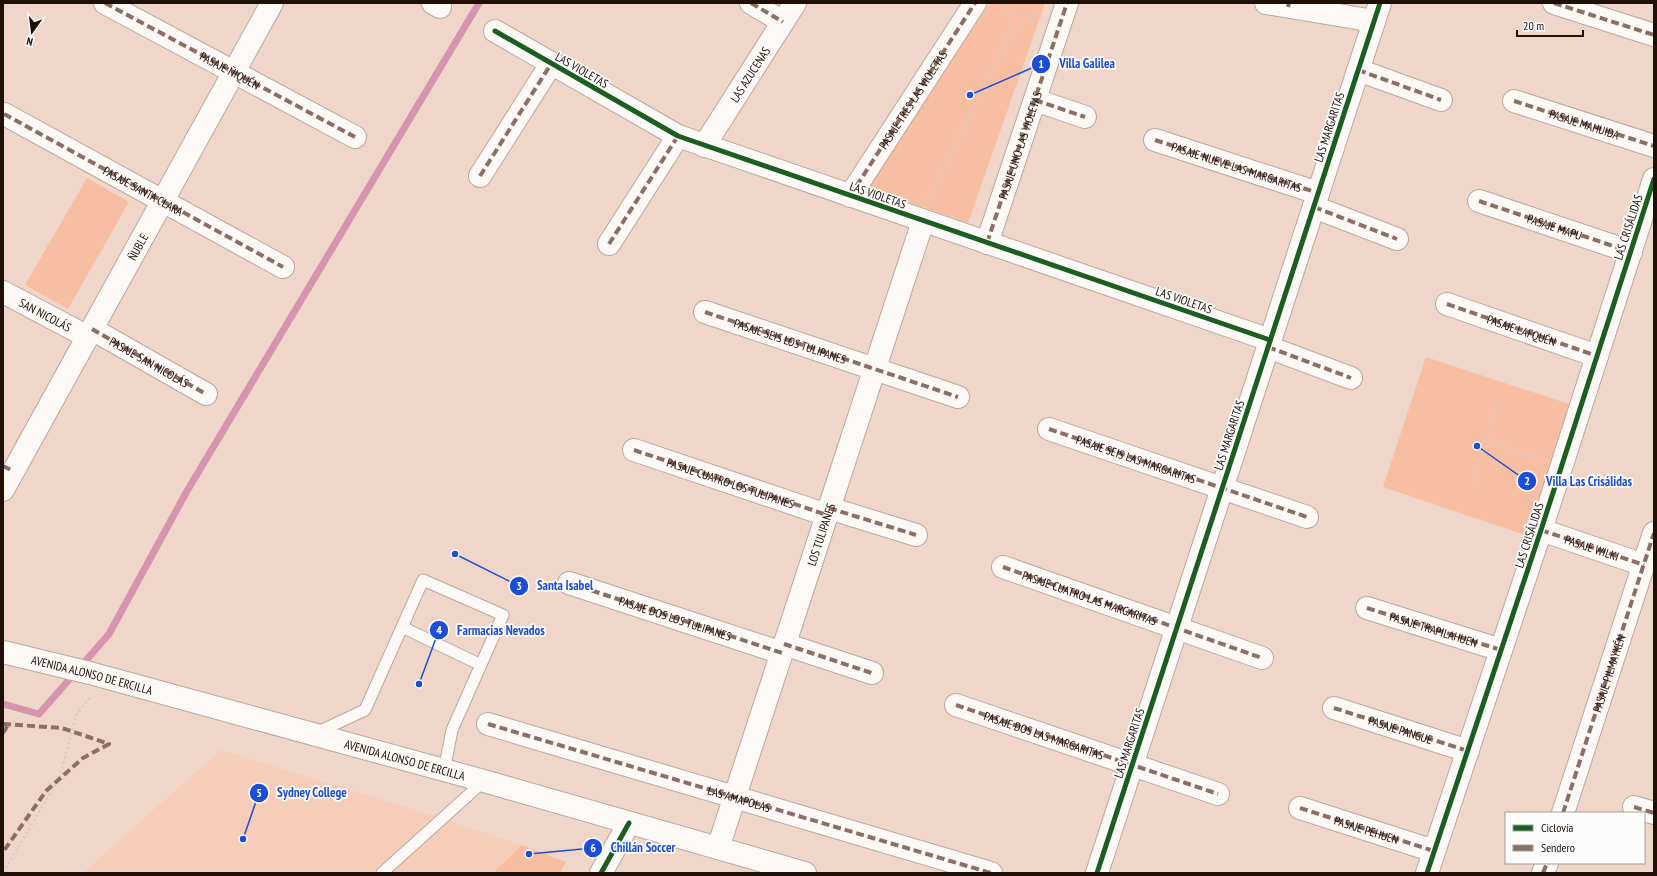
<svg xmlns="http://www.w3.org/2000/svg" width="1657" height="876" font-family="'PT Sans Narrow',sans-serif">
  <rect width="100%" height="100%" fill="#efd6c9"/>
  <path fill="#f6cdb8" d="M221,750L402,806L522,845L493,873H83Z"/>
  <path fill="#f7bea1" d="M990,3H1045L968,223L866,187Z
    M87,178L129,202L68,309L25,285Z
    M1426,357L1572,405L1528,536L1383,487Z
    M522,845L566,862L560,873H493Z"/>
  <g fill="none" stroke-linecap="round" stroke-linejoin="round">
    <path stroke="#d694af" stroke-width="7" d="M3,704L39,714L109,634L187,491L479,3"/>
    <defs>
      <path id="service" d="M402,627L481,665
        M316,733L365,710L423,580L503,615L452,730L444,771
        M382,873L484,781"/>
      <g id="minor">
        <path d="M105,3L355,137"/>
        <path d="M433,3L440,7"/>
        <path d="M751,3L783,22"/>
        <path d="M1266,3L1374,21"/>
        <path d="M1554,3L1654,35"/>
        <path d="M495,31L678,136L1270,340"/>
        <path d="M1358,70L1441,100"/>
        <path d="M1035,100L1085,117"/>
        <path id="s1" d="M1514,101L1654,146"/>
        <path d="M4,114L283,267"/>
        <path id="s2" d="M1155,140L1318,193"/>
        <path id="s3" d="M704,146L795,3"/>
        <path d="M480,176L551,64"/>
        <path id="s4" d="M850,196L975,3"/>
        <path id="s5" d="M1479,201L1631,252"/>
        <path d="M1314,207L1397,239"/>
        <path id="s6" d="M987,243L1067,3"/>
        <path d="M609,244L678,136"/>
        <path id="s7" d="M3,292L88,337"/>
        <path id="s8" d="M1447,304L1597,356"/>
        <path id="s9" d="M705,312L958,397"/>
        <path d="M92,329L206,394"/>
        <path d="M1268,347L1351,378"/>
        <path id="s10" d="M1049,429L1307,517"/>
        <path id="s11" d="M634,450L827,515"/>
        <path id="s12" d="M3,490L272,3"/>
        <path d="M829,508L916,535"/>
        <path id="s13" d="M1541,530L1644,565"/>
        <path d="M1003,567L1262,658"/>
        <path d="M569,583L782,653"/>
        <path d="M1367,608L1501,650"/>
        <path d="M784,644L872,673"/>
        <path id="s14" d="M956,705L1218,794"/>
        <path d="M1334,708L1468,751"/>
        <path d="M488,724L991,873"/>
        <path d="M1634,807L1654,813"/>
        <path d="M1300,808L1434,851"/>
        <path d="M1563,813L1654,533"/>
        <path id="s15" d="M718,848L923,221"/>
        <path d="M1097,873L1380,3"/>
        <path d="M1427,873L1541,530L1654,179"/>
        <path d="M1543,873L1547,863"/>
      </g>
      <path id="tertiary" d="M601,873L629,823"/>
      <g id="secondary">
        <path id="s16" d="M3,652L90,673L484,781L805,873"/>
      </g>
    </defs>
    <use href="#service" stroke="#bca89f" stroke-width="13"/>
    <use href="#minor" stroke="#bca89f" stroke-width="24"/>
    <use href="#tertiary" stroke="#bca89f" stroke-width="24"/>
    <use href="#secondary" stroke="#bca89f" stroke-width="24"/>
    <path stroke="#d3cbc7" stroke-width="2.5" stroke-dasharray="2 3" stroke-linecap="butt" d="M1006,3L1011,31
      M928,199L1011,31L1041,11
      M1485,441L1540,459
      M1472,481L1498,404
      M5,873V869L59,779L76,715L91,696"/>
    <use href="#service" stroke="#fdf9f7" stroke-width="11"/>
    <use href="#minor" stroke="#fdf9f7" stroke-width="22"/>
    <use href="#tertiary" stroke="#fdf9f7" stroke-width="22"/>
    <use href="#secondary" stroke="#fdf9f7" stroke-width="22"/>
    <g stroke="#8d6e63" stroke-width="4" stroke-dasharray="8 4" stroke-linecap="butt">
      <path id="s17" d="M105,3L355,137"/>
      <path d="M751,3L783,22"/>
      <path d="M1554,3L1654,35"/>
      <path d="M1288,7L1289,3"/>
      <path d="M1358,70L1441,100"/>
      <path d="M1035,100L1085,117"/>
      <path d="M1514,101L1654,146"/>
      <path id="s18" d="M4,114L283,267"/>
      <path d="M1155,140L1318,193"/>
      <path d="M480,176L551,64"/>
      <path d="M850,196L975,3"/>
      <path d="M1479,201L1631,252"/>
      <path d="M1314,207L1397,239"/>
      <path d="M987,243L1067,3"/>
      <path d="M609,244L678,136"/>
      <path d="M1447,304L1597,356"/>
      <path d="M705,312L958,397"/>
      <path id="s19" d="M92,329L206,394"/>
      <path d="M1268,347L1351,378"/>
      <path d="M1049,429L1307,517"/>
      <path d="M634,450L827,515"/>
      <path d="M3,466L13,471"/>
      <path d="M829,508L916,535"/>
      <path d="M1541,530L1644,565"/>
      <path id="s20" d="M1003,567L1262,658"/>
      <path id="s21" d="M569,583L782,653"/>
      <path id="s22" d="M1367,608L1501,650"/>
      <path d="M784,644L872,673"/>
      <path d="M956,705L1218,794"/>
      <path id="s23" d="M1334,708L1468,751"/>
      <path d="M3,724L62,728L109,744L83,758L46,791L3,852"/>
      <path id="s24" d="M488,724L991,873"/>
      <path d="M3,733L8,725"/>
      <path d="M1634,807L1654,813"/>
      <path id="s25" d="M1300,808L1434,851"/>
      <path id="s26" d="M1563,813L1654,533"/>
      <path d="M1543,873L1547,863"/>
    </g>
    <defs>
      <path id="cycleway" d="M495,31L678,136L1270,340
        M601,873L629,823
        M1097,873L1380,3
        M1427,873L1541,530L1654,179"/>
    </defs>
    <use href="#cycleway" stroke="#fcfcfc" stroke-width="8"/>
    <use href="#cycleway" stroke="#1b5e20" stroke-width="5"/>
  </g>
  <g text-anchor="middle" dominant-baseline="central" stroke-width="3.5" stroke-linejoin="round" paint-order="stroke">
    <g font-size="12" fill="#1e0f07" stroke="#fcfcfc">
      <text stroke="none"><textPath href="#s17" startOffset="142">PASAJE ÑIQUÉN</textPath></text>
      <text transform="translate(582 70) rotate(30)">LAS VIOLETAS</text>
      <text stroke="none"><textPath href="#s3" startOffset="85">LAS AZUCENAS</textPath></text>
      <text stroke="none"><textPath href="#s4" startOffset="115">PASAJE TRES LAS VIOLETAS</textPath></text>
      <text stroke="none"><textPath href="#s1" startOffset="74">PASAJE MAHUIDA</textPath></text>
      <text transform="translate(1329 127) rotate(-72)">LAS MARGARITAS</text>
      <text stroke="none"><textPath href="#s6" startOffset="103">PASAJE UNO LAS VIOLETAS</textPath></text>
      <text stroke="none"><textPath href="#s2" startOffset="86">PASAJE NUEVE LAS MARGARITAS</textPath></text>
      <text stroke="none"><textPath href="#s18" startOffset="159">PASAJE SANTA CLARA</textPath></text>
      <text transform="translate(878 195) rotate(19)">LAS VIOLETAS</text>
      <text stroke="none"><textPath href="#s5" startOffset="80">PASAJE MAPU</textPath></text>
      <text transform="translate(1628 227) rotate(-72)">LAS CRISÁLIDAS</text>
      <text stroke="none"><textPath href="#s12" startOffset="278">ÑUBLE</textPath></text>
      <text transform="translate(1184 300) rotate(19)">LAS VIOLETAS</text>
      <text stroke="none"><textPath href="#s7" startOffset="48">SAN NICOLÁS</textPath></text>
      <text stroke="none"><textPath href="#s8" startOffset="79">PASAJE LAFQUÉN</textPath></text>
      <text stroke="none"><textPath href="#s9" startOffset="90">PASAJE SEIS LOS TULIPANES</textPath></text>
      <text stroke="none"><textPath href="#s19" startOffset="66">PASAJE SAN NICOLÁS</textPath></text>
      <text transform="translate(1229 435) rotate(-72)">LAS MARGARITAS</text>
      <text stroke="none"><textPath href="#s10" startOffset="92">PASAJE SEIS LAS MARGARITAS</textPath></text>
      <text stroke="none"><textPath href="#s11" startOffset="102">PASAJE CUATRO LOS TULIPANES</textPath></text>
      <text stroke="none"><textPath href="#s15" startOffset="330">LOS TULIPANES</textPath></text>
      <text transform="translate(1529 535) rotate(-72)">LAS CRISÁLIDAS</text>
      <text stroke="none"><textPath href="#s13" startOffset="54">PASAJE WILKI</textPath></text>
      <text stroke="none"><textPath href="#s20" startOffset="92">PASAJE CUATRO LAS MARGARITAS</textPath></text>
      <text stroke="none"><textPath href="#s21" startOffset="112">PASAJE DOS LOS TULIPANES</textPath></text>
      <text stroke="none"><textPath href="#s22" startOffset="70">PASAJE TRAPILAHUEN</textPath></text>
      <text stroke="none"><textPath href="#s26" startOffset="147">PASAJE PILMAYKÉN</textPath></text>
      <text stroke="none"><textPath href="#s16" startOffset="92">AVENIDA ALONSO DE ERCILLA</textPath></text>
      <text stroke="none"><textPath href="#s23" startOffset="70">PASAJE PANGUE</textPath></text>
      <text stroke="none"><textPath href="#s14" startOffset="93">PASAJE DOS LAS MARGARITAS</textPath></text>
      <text transform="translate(1129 743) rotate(-72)">LAS MARGARITAS</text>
      <text stroke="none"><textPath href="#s16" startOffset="416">AVENIDA ALONSO DE ERCILLA</textPath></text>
      <text stroke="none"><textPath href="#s24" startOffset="262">LAS AMAPOLAS</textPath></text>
      <text stroke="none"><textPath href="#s25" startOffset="70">PASAJE PEHUEN</textPath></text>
    </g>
  </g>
  <path fill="none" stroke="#1d4ed8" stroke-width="1.5" d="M970 95L1041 64M1477 446L1527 481M455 554L519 586M419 684L439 630M243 839L259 793M529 854L593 848"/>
  <g fill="#1d4ed8" stroke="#fcfcfc" stroke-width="1.5">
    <circle cx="970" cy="95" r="4"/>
    <circle cx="1477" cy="446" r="4"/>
    <circle cx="455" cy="554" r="4"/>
    <circle cx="419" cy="684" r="4"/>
    <circle cx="243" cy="839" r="4"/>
    <circle cx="529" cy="854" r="4"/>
    <circle cx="1041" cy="64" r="10"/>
    <circle cx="1527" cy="481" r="10"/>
    <circle cx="519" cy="586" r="10"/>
    <circle cx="439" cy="630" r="10"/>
    <circle cx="259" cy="793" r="10"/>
    <circle cx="593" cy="848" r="10"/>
  </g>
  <g font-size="12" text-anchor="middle" font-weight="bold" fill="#fff">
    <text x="1041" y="68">1</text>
    <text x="1527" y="485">2</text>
    <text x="519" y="590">3</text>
    <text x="439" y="634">4</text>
    <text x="259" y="797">5</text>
    <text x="593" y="852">6</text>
  </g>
  <g font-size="13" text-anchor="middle" font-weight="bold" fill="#1d4ed8" stroke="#fcfcfc" stroke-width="3.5" stroke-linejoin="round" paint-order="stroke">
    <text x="1087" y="68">Villa Galilea</text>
    <text x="1589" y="486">Villa Las Crisálidas</text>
    <text x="565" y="590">Santa Isabel</text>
    <text x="501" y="635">Farmacias Nevados</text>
    <text x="312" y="797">Sydney College</text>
    <text x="643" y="852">Chillán Soccer</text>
  </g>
  <rect width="1657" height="876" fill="none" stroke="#1e0f07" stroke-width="8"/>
  <rect x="1505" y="812" width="140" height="52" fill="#fcfcfc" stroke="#a39d9a"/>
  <rect x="1513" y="825" width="20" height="6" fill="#1b5e20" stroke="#a39d9a"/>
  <text x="1541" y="832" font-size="12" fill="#1e0f07">Ciclovía</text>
  <rect x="1513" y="845" width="20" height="6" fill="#8d6e63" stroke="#a39d9a"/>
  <text x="1541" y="852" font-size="12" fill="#1e0f07">Sendero</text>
  <g transform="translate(32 32) rotate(194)" stroke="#fcfcfc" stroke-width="3" paint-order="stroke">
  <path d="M0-3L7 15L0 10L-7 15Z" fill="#1e0f07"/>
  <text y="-6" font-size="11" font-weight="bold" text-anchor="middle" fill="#1e0f07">N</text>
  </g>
  <path d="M1517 30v6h66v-6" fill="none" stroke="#1e0f07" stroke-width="2"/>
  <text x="1523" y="30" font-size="12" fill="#1e0f07" stroke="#fcfcfc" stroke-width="3" paint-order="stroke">20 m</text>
</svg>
